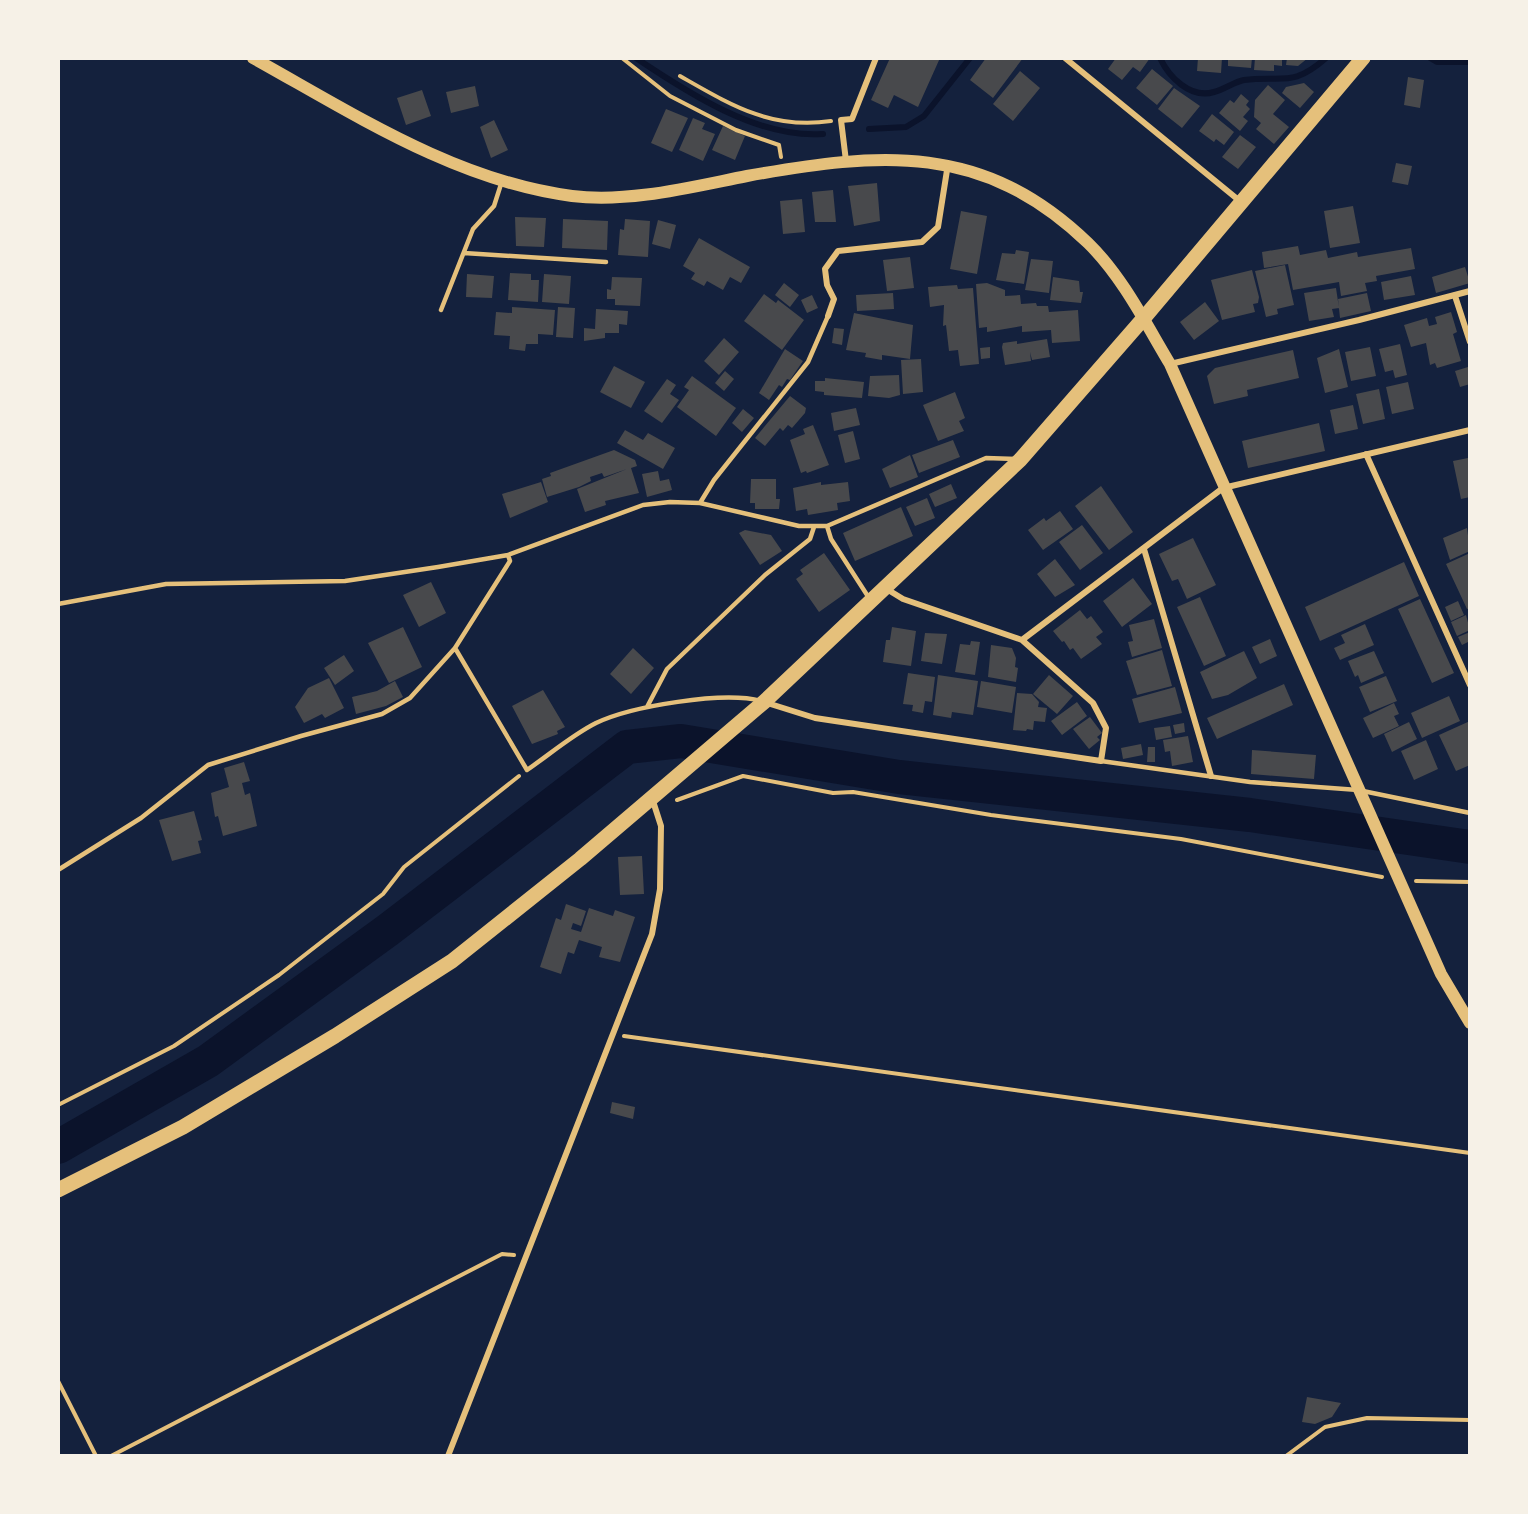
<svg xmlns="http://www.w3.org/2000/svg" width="1528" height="1514" font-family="'Alegreya Sans',sans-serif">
  <rect width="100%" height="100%" fill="#14213d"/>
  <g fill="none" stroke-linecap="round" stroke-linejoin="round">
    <path stroke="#0b132b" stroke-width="6" d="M636,58C688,93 759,139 823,134
      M1160,58C1169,77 1190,99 1214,92C1225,89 1234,82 1244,80C1283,75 1292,88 1326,58
      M1430,58L1437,62H1470
      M869,129L906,127L924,116L970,58"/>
    <path stroke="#0b132b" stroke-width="34" d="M58,1147L208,1061L388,930L627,747L681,741L899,777L1250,815L1470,847"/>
  </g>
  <path fill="#48494c" d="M890,58H940L918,107L894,95L888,108L871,100Z
    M986,58H1023L993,98L970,80Z
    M1116,58H1150L1140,72L1133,67L1122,80L1108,69Z
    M1198,58H1222L1221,73L1197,71Z
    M1228,58H1252L1251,68L1228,66Z
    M1255,58H1282V66L1274,65V71L1254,70Z
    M1287,58H1308L1298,66L1286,65Z
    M1152,69L1173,86L1157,105L1136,88Z
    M1020,71L1040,88L1013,121L993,104Z
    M1408,77L1424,80L1420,108L1404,105Z
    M1304,83L1314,92L1300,108L1282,93L1286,87Z
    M1268,85L1285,100L1273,114L1289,127L1274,144L1256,129L1261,123L1254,117L1255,100Z
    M475,86L479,106L451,113L446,92Z
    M1174,88L1200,106L1182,128L1158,109Z
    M422,90L431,116L406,125L397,98Z
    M1241,94L1249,101L1246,105L1250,109L1243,117L1248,121L1240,131L1219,113L1230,100L1234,103Z
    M666,109L688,118L672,152L651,143Z
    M1212,114L1234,132L1224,145L1216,139L1214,142L1199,131Z
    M693,118L705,123L702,129L715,134L703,161L679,150Z
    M494,120L508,150L491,158L480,127Z
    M723,126L745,136L735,160L712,150Z
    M1240,135L1256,147L1238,169L1222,157Z
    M1396,163L1412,166L1408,185L1392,182Z
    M877,183L880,221L854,226L848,186Z
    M833,190L836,222H815L812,192Z
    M802,199L805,232L783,234L780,201Z
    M1353,206L1360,243L1330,248L1324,211Z
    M961,211L987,216L977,274L950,269Z
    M515,217L546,218L544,247L516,246Z
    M563,219L608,221L607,250L562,248Z
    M625,219L650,221L648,257L618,255L620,229L624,230Z
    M658,220L676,225L670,249L652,244Z
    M699,238L750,267L741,283L730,277L723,290L707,281L704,286L691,279L695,273L683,266Z
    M1298,246L1300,255L1326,250L1328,258L1357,252L1358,257L1411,248L1415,269L1376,276L1377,281L1365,283L1367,291L1341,296L1339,282L1293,290L1288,264L1264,268L1262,252Z
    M1016,250L1029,252L1024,284L996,280L1002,253L1015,254Z
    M910,257L914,288L887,291L883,260Z
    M1031,259L1053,261L1049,293L1025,290Z
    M1285,265L1294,305L1277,309L1278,314L1266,317L1255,271Z
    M1465,267L1470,283L1436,293L1432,277Z
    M1252,270L1259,297L1258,303L1253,304L1255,312L1222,320L1211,280Z
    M510,273L531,274V280H539L538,302L508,300Z
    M467,274L494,276L492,298L466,297Z
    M544,274L571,276L569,304L542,302Z
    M1411,276L1415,295L1384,300L1381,282Z
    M612,277L642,278L640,306L615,305V299H607V289L611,290Z
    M1053,277L1079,281L1080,292H1083L1081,303L1050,300Z
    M784,283L799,295L790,307L775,295Z
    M987,283L1005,290V296L1020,295L1021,304L1036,303L1037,306H1048L1049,312L1078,310L1080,341L1052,343L1051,330L1022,332V326L987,332V327L979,328L976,284Z
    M957,285L958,289L973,288L979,364L960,366L958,350L949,351L946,325L943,326L944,305L930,307L928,287Z
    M1336,288L1339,308L1332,309L1334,317L1309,321L1304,293Z
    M893,293L894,309L857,311L856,295Z
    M1367,293L1371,311L1340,318L1338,299Z
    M764,294L776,303L778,300L804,320L782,350L744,321Z
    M812,295L818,308L807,313L801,300Z
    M1205,302L1219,321L1194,340L1180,322Z
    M512,307L555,310L553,335L538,334V344H526L525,351L509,349L510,336L494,335L496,312L512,313Z
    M558,307L575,308L573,338L556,337Z
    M596,309L628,311L627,325L619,324V333H605V338L584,341V328L595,329Z
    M1451,312L1457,332L1453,334L1461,361L1437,368L1435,363L1430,365L1426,343L1411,347L1404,325L1427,318L1429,326L1437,324L1435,317Z
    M854,313L913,325L910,359L882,355V360L865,357L866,353L846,350Z
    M834,328L844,329L842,345L832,343Z
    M724,338L739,352L719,375L704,361Z
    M1047,339L1050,357L1032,360L1030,352L1031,361L1005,365L1002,347L1003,343L1017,341V344Z
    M1400,344L1407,375L1395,378L1393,370L1385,372L1379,349Z
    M990,347V358L981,359L980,348Z
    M1370,347L1376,376L1351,381L1345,352Z
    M785,349L803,361L790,380L787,379L782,387L779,385L769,400L759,393Z
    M1339,349L1348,387L1325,393L1317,358Z
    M1293,350L1299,378L1247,390L1248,396L1214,404L1207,376L1215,368Z
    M921,359L923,392L903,394L901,360Z
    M614,366L645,382L631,408L600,392Z
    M1468,367L1470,384L1460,387L1455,371Z
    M725,371L734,379L724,391L715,383Z
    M899,375L900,395L889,398L868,396L870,376Z
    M692,376L736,408L716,436L677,407L689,390L684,387Z
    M825,378L864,382L862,398L824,395V392L815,391V381H825Z
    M667,379L676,385L670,394L679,400L662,423L644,411Z
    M1408,382L1414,409L1392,414L1386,387Z
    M1379,389L1385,419L1363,424L1356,394Z
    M955,392L965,418L959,421L964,431L938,441L923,405Z
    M790,396L806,408L805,413L792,428L788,425L783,431L780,428L765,446L755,438Z
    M1353,405L1358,429L1335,434L1330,410Z
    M856,408L860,425L834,431L831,413Z
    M743,409L754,418L742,432L732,423Z
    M1319,423L1325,451L1248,468L1242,441Z
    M813,425L829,465L807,473L806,471L801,473L790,440L805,434L803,429Z
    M625,430L643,440L648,433L675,448L663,469L617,443Z
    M853,431L860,459L845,463L838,435Z
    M953,440L960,457L919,473L912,455Z
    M614,450L635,460L637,466L631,468L639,493L605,501L606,505L585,512L577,489L627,469L604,477L602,473L590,477L591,481L579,487L547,497L542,479L551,476L550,473Z
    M910,455L918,477L890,488L882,469Z
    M1468,458L1470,497L1461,499L1453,461Z
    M658,471L660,481L669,479L672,490L647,497L642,474Z
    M751,479H776V499H780L779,509H755V503H750Z
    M541,482L548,502L510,518L502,494Z
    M821,482V485L848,482L850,501L837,503L838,510L808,515L807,509L796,511L793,488Z
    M951,484L957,498L935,507L929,494Z
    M1101,486L1133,532L1109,550L1075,506Z
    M927,498L935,518L915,526L906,507Z
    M901,507L913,536L855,561L843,533Z
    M1060,511L1073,529L1043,550L1028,530L1044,518L1046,521Z
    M1082,525L1103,553L1080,570L1059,542Z
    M1467,528L1470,551L1450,560L1443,538Z
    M745,530L771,535L782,551L760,565L739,533Z
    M1193,538L1216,585L1187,599L1178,579L1172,581L1159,554Z
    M824,553L850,590L819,612L796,579L803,574L800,570Z
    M1470,553V608L1467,609L1446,564Z
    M1055,559L1075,585L1055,597L1037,574Z
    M1404,562L1419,596L1320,641L1305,607Z
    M1133,578L1152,604L1122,627L1103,601Z
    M431,582L446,613L419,627L403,595Z
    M1200,597L1226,656L1204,666L1177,607Z
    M1420,599L1454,673L1432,683L1398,609Z
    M1458,601L1464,615L1451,621L1445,607Z
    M1080,610L1087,619L1091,616L1103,632L1096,637L1102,644L1081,659L1073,648L1070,650L1064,641L1062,642L1053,631Z
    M1466,615L1470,630L1457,636L1451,622Z
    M1154,619L1162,648L1132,657L1128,642L1133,641L1129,625Z
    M1365,624L1374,645L1340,660L1334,648L1345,643L1341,635Z
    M403,627L422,667L389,683L368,643Z
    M892,627L916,631L911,666L883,662L886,640H890Z
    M1470,632V641L1462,645L1458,637Z
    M925,633L947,634L942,664L921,661Z
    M1270,639L1277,656L1260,664L1252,647Z
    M971,641L980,642L975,675L955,672L960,644L970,645Z
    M991,645L1012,648L1016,658L1015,667L1018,668L1016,682L988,677Z
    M633,648L654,668L631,694L610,674Z
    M1162,650L1172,686L1137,695L1126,661Z
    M1244,651L1257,678L1228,695L1212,699L1200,672Z
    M1374,651L1384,673L1361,683L1358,675L1355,677L1348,661Z
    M344,655L354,671L335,685L324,668Z
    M908,673L935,677L932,702L925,701L923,713L912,711L913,705L903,704Z
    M938,675L978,681L973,715L952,712L951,718L933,715Z
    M1049,675L1073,696L1057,714L1033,694Z
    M1386,676L1397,701L1370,712L1359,687Z
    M329,678L344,708L325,718L322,714L304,723L295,707L308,688Z
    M395,681L403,697L386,706L356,714L352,697L377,691Z
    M981,681L1016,687L1012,713L977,707Z
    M1284,684L1293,705L1217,739L1207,718Z
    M1175,687L1182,713L1139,723L1132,699Z
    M543,690L565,727L557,731L558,734L532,744L512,706Z
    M1017,693L1032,694L1039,702L1038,707L1047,708L1045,722L1034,721L1033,730L1027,729L1026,731L1013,730Z
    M1449,696L1460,721L1422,738L1411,713Z
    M1077,702L1087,716L1062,735L1051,721Z
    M1394,703L1399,714L1394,716L1399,726L1373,738L1363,718Z
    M1090,717L1102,733L1097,737L1100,740L1089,749L1073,729Z
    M1470,721V765L1456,771L1439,735Z
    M1409,722L1417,739L1392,752L1384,734Z
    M1184,723L1185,732L1175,734L1173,725Z
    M1170,726L1172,737L1156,740L1154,728Z
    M1188,736L1193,762L1172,766L1170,751L1165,752L1163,740Z
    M1426,740L1438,769L1414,780L1401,751Z
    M1141,744L1143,755L1123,759L1121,748Z
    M1148,747H1155V762H1147Z
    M1252,750L1316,755L1314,779L1251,774Z
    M244,762L250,781L242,783L245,795L250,793L257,826L223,836L218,816L215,817L211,793L229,787L224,768Z
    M194,811L202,840L198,841L201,853L172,861L159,820Z
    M642,856L644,894L620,895L618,857Z
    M566,904L586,911L581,926L573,923L571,929L581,932L589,908L613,916L615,910L635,917L620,962L599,957L602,947L579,940L574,954L568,952L561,974L540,967L556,918L561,920Z
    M612,1102L635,1107L633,1119L610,1113Z
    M1307,1397L1341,1403L1332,1417L1315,1424L1302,1422Z"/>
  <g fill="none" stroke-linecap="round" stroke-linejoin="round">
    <path stroke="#e5c07b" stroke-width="4" d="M622,58L670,96L736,130L779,145L781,157
      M680,76C731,105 771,130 831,121
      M677,800L743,776L833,793L853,792L991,815L1181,839L1382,877
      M1416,881L1470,882
      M624,1036L1470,1153
      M58,1105L174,1046L279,975L383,894L404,867L519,776
      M58,1381L96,1456
      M111,1456L502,1254L514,1255
      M1286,1456L1325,1427L1367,1418L1470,1420"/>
    <path stroke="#e5c07b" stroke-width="4.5" d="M464,253L606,262
      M441,310L473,229L494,206L502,181
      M700,503L714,480L808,362L828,316
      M827,526L831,539L869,598
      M58,604L166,584L345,581L438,567L508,555L643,505L670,502L700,503L799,526H827L986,458L1016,459
      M455,648L527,770C549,755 572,735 596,723C632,706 723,691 761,701
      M647,707L667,669L765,575L810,539L814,527
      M1101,761L1250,782L1358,790L1470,813
      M58,870L141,818L208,765L301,736L382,714L410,698L455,648L510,561L508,555"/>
    <path stroke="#e5c07b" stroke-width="6" d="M1065,58L1241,202
      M846,161L841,120L852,119L876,58
      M1455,296L1470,342
      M828,316L834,299L827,285L825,269L838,251L922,242L938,227L948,164
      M1170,364L1359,320L1470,291
      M1366,454L1470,685
      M1144,549L1211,776
      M885,588L903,599L1022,640L1223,488L1470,430
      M764,702L815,718L1101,761L1106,728L1093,703L1022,640
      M448,1456L652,934L660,889L661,826L652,798"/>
    <path stroke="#e5c07b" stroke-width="12" d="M253,58C354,114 456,181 572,196C629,203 691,187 747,176C881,152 983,142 1088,243C1122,276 1146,324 1170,364L1441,974L1470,1023"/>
    <path stroke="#e5c07b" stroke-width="15" d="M58,1190L183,1127L335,1036L452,961L580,859L764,702L1020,460L1143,319L1363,58"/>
  </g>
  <rect width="1528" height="1514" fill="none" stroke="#f6f1e7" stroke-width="120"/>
</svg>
